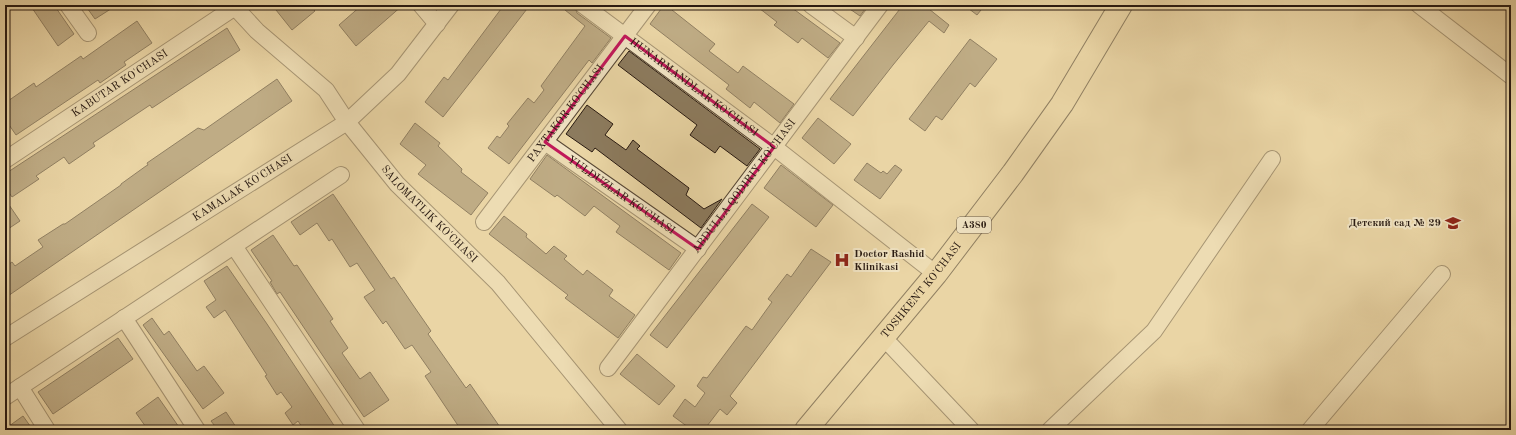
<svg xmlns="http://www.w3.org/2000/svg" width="1516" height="435" font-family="'Old Standard TT',serif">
  <rect width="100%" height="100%" fill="#ead6a5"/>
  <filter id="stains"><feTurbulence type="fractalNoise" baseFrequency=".005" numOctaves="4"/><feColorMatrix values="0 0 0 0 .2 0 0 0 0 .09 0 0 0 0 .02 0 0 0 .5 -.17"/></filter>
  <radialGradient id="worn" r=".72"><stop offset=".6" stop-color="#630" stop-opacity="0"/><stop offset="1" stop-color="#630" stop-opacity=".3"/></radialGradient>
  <path fill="#8c7b5e" stroke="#271911" d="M30,5H54L74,34L58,46Z
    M85,5H117L95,19Z
    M272,5H310L315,11L292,30Z
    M362,5H403L356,46L339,25Z
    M504,5H530L483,66L443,117L425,102L444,77L448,80Z
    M569,5H574L577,13L611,38L592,63L589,60L509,164L488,148L497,136L500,138L509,126L507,124L528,98L534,103L544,90L541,86L585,26L565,10Z
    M664,5H676L672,10L715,44L709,51L738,73L743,66L794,104L780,123L754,102L750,108L726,89L729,85L650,24Z
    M755,5H788L840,43L828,58L802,38L798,43L774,25L777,22Z
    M844,5H868L860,16Z
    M903,5H924L949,25L944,33L929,21L893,65L853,116L830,99Z
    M964,5H985L977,15Z
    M137,21L152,43L124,62L126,65L100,83L98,80L16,135L5,119V103L34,83L36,87L81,56L83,59Z
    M227,28L240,50L152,108L150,105L93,143L95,146L69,164L64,157L36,176L39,179L12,197L5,187V174Z
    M970,39L997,59L975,87L970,83L942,120L936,116L925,131L909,119Z
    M629,51L760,149L747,166L720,146L715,153L690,135L697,125L618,65Z
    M277,79L292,101L5,298V267L12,262L15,266L43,247L38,240L63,224H65L121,185V184L146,166L148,165L147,163L198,128L204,130Z
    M587,105L613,124L605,135L626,150L633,140L640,146L637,149L689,188L686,195L704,209L722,199L701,228L595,148L592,152L566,134Z
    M818,118L851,144L834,164L802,138Z
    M415,123L440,143L438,146L462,169L461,172L488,193L471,215L418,174L426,165L400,144Z
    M547,155L681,253L669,270L616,232L620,226L594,206L585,216L557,195L555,197L530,179Z
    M867,163L881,173L883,171L887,174L895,165L902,170L880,199L854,180Z
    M781,165L833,205L816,227L764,188Z
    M333,194L391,279L394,277L413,305L431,331L428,334L466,388L470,384L502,430H461L425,376L431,372L412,345L405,349L386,321L383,324L364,297L375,290L357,263L350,267L332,239L329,241L317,223L300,235L291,222Z
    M5,199L20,221L5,231Z
    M752,204L769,217L667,348L650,335Z
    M504,216L527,234L526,237L546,254L554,246L567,256L564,259L583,275L587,270L613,290L609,296L635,315L618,338L565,298L568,295L489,234Z
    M273,235L294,266L297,265L333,319L330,321L348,348L342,353L360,379L370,372L389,400L364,417L280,292L277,294L270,282L272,281L251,250Z
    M811,249L831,262L730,396L737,403L727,415L720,409L704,430H692L673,416L685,399L695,407L705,393L697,386L703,377L707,378L746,326L752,330L772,302L768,299L787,274L791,277Z
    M227,266L267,324L337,430H304L298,421L293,425L285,413L292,407L281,392L277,395L265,376L267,375L225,310L214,318L206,307L216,300L204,281Z
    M152,318L164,335L169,331L197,371L204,366L224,393L203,409L143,325Z
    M118,338L133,359L53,414L38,392Z
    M637,354L675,386L659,405L620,374Z
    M158,397L181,430H148L136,413Z
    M226,412L238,430H218L211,421Z
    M23,416L33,430H5V429Z"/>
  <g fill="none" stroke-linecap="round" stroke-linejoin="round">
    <defs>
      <g id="minor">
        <path d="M68,5L88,33"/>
        <path id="s1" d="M233,5L257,31L326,90L347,122L397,184L498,283L619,430"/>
        <path d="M421,5L437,24"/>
        <path id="s2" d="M583,5L774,147L936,274"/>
        <path d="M811,5L856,38"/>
        <path d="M1419,5L1511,76"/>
        <path id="s3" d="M545,142L698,249"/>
        <path id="s4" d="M5,160L235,7"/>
        <path id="s5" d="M484,222L648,5"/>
        <path d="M234,246L357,430"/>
        <path d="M124,318L197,430"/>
        <path id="s6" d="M5,338L347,122L398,74L451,5"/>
        <path d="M884,338L971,430"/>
        <path id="s7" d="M608,368L880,5"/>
        <path d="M20,387L47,430"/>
        <path d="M5,397L341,175"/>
        <path d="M1050,430L1154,331L1272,159"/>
        <path d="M1310,430L1442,274"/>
      </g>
      <g id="highway">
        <path id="s8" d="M806,430L936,274L1013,173L1062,104L1121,5"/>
      </g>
    </defs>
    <use href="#minor" stroke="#584836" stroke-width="18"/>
    <use href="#highway" stroke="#271911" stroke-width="24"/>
    <use href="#minor" stroke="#f1e4c4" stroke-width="16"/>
    <use href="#highway" stroke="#ead6a5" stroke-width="22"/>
  </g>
  <path d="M0 0H1516V435H0ZM625,36L774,147L698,249L545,142Z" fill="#ead6a5" fill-opacity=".55" fill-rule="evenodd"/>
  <path fill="none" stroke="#c2185b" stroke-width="3" stroke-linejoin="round" d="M625,36L774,147L698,249L545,142Z"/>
  <defs>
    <symbol id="school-bare" viewBox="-9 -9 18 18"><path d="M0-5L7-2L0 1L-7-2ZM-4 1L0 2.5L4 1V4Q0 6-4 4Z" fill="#8f2418" stroke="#f1e4c4" stroke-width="2.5" paint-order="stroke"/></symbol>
    <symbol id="hospital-bare" viewBox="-9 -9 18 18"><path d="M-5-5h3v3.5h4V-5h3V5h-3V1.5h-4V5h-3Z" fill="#8f2418" stroke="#f1e4c4" stroke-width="2.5" paint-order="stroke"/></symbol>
  </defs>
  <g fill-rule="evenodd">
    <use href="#school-bare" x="1442" y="212" width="22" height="22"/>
    <use href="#hospital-bare" x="831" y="249" width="22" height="22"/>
  </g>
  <g text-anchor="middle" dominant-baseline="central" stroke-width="4" stroke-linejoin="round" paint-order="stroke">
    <rect fill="#f1e4c4" stroke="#645647" stroke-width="1" x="957" y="217" width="34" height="16" rx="3"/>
    <g font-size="10" font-weight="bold" fill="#271911">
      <text x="974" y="225">A380</text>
    </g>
    <g font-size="11" fill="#271911" stroke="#f1e4c4">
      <text stroke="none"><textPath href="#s4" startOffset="138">KABUTAR KO'CHASI</textPath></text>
      <text stroke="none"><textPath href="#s2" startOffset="138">HUNARMANDLAR KO'CHASI</textPath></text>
      <text stroke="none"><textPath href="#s5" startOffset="136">PAXTAKOR KO'CHASI</textPath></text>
      <text stroke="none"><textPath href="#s7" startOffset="227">ABDULLA QODIRIY KO'CHASI</textPath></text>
      <text stroke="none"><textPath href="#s6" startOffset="281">KAMALAK KO'CHASI</textPath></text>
      <text stroke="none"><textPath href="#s3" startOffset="93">YULDUZLAR KO'CHASI</textPath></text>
      <text stroke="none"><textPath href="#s1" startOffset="288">SALOMATLIK KO'CHASI</textPath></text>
      <text stroke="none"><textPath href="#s8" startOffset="181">TOSHKENT KO'CHASI</textPath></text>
    </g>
    <g font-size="11" font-weight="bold" fill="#271911" stroke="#f1e4c4" text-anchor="end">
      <text x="1441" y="223">Детский сад № 29</text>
      <text x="854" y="254" text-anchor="start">Doctor Rashid<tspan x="854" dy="13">Klinikasi</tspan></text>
    </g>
  </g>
  <rect width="1516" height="435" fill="none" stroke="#ead6a5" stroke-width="20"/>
  <rect x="6" y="6" width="1504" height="423" fill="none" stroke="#271911" stroke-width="2"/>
  <rect x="10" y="10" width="1496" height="415" fill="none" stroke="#271911"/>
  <rect width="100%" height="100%" filter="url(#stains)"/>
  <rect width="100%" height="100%" fill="url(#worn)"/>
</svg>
